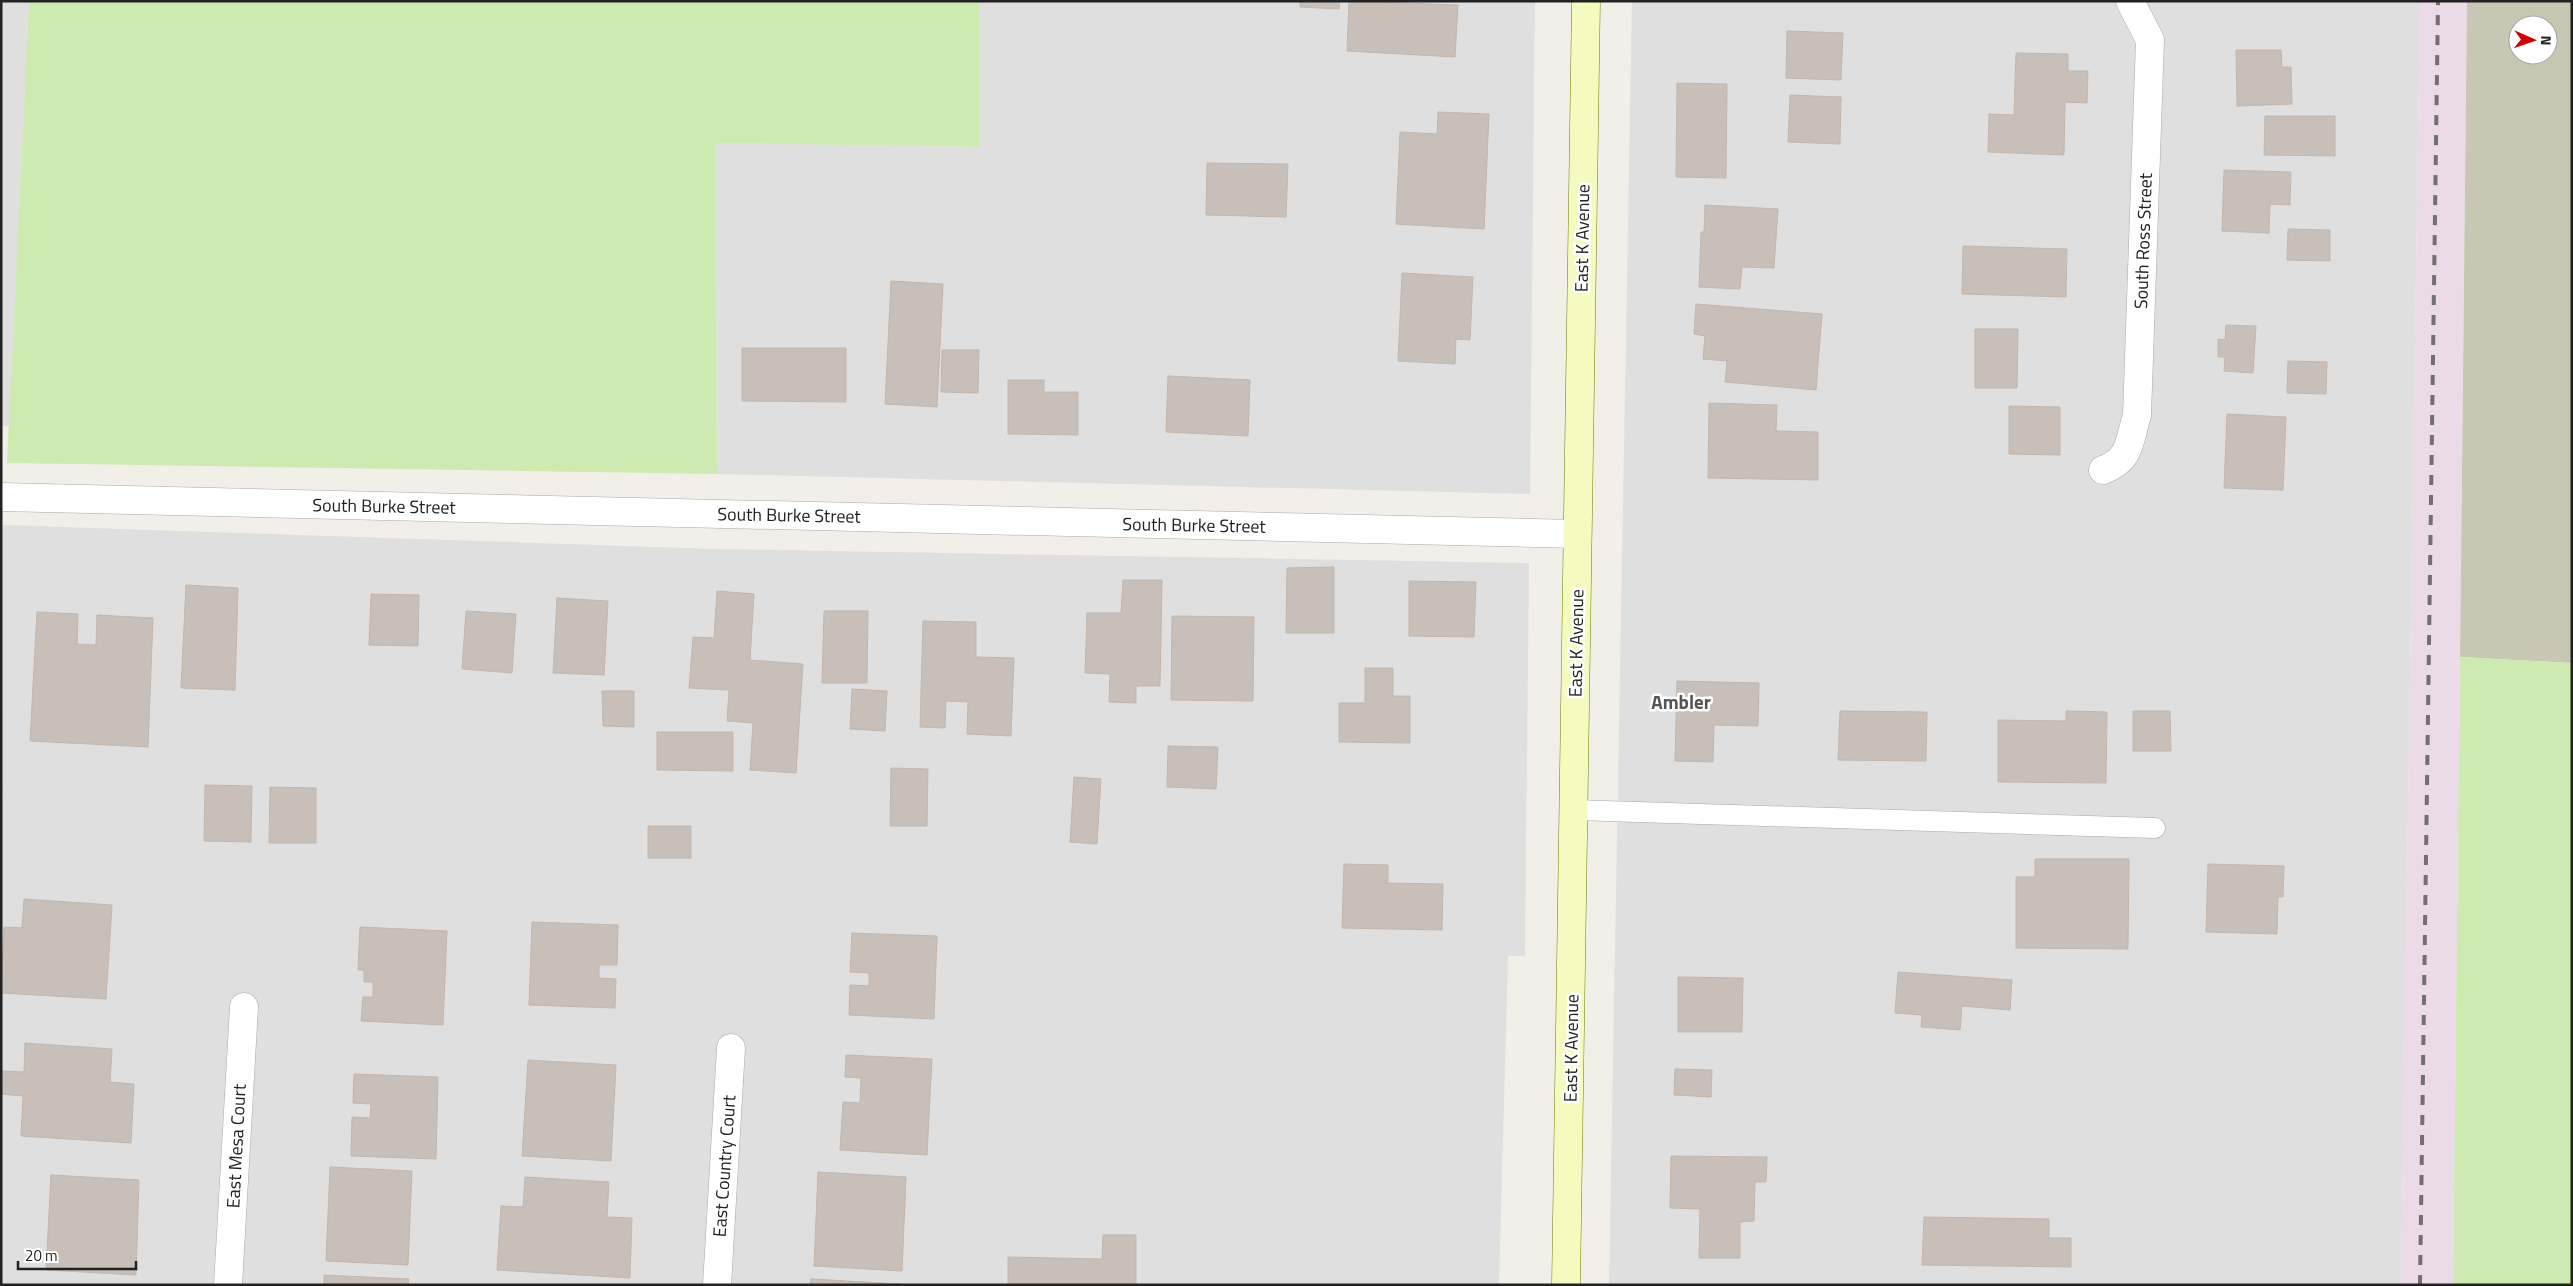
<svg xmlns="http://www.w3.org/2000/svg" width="2573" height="1286" font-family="'Titillium Web',sans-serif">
  <rect width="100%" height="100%" fill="#f2efe9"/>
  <path fill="#e0dfdf" d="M1,1H29L9,426H1Z
    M979,1H1535L1530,494L717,474L715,143L979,147Z
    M1632,1H2420L2401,1285H1609Z
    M3,525L715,549L1529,563L1525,956H1508L1499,1285H1Z"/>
  <path fill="#ebdbe8" d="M2420,1H2467L2453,1285H2401Z"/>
  <path fill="#c7c7b4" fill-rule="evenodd" d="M2467,1H2572V663L2460,657ZM2518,25H2548V55H2518Z"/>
  <path fill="#cdebb0" d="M29,1H979V147L715,143L717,474L7,463Z
    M2460,657L2572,663V1285H2453Z"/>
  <path fill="#c7bfb8" stroke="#c4b6ab" d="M1300,1H1340L1339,9L1300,7Z
    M1349,1L1458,5L1455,57L1347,51Z
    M1787,31L1843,33L1841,80L1786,78Z
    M2236,50H2281L2282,67H2291L2292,104L2237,106Z
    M2016,53L2068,54V71H2088L2087,103L2065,102L2064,155L1988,152L1989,114L2014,115Z
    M1677,83L1727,84L1726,178L1676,177Z
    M1790,95L1841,97L1840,144L1788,142Z
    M1438,112L1489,114L1484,229L1396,224L1400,132L1437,134Z
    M2265,116H2335V156L2264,155Z
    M1207,163L1288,164L1286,217L1206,215Z
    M2224,170L2291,172L2290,205L2270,204L2269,233L2222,231Z
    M1705,205L1778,209L1774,268L1742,267L1740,289L1699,287L1701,232H1704Z
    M2288,229L2330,230V261L2287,260Z
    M1963,246L2067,249L2066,297L1962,294Z
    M1402,273L1473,277L1470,340L1456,339L1455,364L1398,361Z
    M891,281L943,284L937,407L885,404Z
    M1696,304L1822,314L1816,390L1725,382L1727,361L1703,359L1705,336L1694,334Z
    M2226,325L2256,326L2253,373L2224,371L2225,357H2218V339L2225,340Z
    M1975,329H2018L2017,388H1975Z
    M742,348H846V402L742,401Z
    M942,350H979L978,393L941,392Z
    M2288,361L2327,362L2326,394L2287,393Z
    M1168,376L1250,380L1248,436L1166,432Z
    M1008,380H1044V392H1078V435L1008,434Z
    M1709,403L1777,405L1776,431L1818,432V480L1708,478Z
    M2009,406L2060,407V455L2009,454Z
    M2227,414L2286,417L2283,490L2224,488Z
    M1334,567V633H1286L1287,568Z
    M1123,580H1162L1160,686H1136V703L1109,702L1110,674L1085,673L1087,613H1121Z
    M1409,581L1476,582L1474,637L1409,636Z
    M186,585L238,588L235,690L181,688Z
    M717,591L754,594L750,660L803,664L796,773L750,770L753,723L727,721L729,690L689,688L693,637L714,638Z
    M371,594L419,595L418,646L369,645Z
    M557,598L608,601L604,675L553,673Z
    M466,611L516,614L512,673L462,669Z
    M824,611H868L867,683H822Z
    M37,612L78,614L77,644L96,645L97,615L153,618L148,747L30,741Z
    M1172,616L1254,617L1253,701L1171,700Z
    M923,621L976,622V657L1014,658L1011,736L967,734L968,702L946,701L945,728L920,727Z
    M1365,668H1393V696H1410V743L1339,742V703H1365Z
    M1677,681L1759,683L1758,726L1714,725L1713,762L1675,761Z
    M852,689L887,691L885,731L850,729Z
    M602,691H634V727L603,726Z
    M1840,711L1927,712L1926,761L1838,760Z
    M2066,711L2107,712L2106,783L1998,782V720L2066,721Z
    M2133,711H2170L2171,751H2133Z
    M657,732H733V771L657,770Z
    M1168,746L1218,747L1216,789L1167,787Z
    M891,768L928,769L927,826H890Z
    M1074,777L1101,779L1097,844L1070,842Z
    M205,785L252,786L251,842L204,841Z
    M270,787L316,788V843H269Z
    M648,826H691V858H648Z
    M2035,859H2129L2128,949L2016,948V877H2035Z
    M1344,864L1388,865V883L1443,884L1442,930L1342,928Z
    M2208,864L2284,866L2283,897H2278L2277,934L2206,932Z
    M24,899L112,905L106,999L1,993L4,927L22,928Z
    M532,922L618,925L617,965H599V978L616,979L615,1008L529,1005Z
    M360,927L447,931L443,1025L361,1021L363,997H373V982H364V970H358Z
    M852,933L937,936L934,1019L849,1015L850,985L869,986V973L850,972Z
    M1898,972L2012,980L2010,1010L1962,1006L1960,1030L1921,1027L1922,1015L1895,1013Z
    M1678,977L1743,978L1742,1032H1678Z
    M25,1043L112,1049L110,1082L134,1084L131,1143L21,1136L23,1096L1,1094V1071L24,1072Z
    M846,1055L932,1059L927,1155L840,1150L843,1102L860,1103L861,1078L845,1077Z
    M528,1060L616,1065L611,1161L522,1156Z
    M1675,1069L1712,1070L1711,1097L1674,1095Z
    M354,1074L438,1077L436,1159L351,1156L352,1117L370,1118L371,1104L353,1103Z
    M1671,1156L1767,1157L1766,1182H1755L1754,1221L1740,1222V1258H1699L1700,1209L1670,1208Z
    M330,1167L412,1171L408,1265L326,1261Z
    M818,1172L906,1177L902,1271L814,1266Z
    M51,1175L139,1180L136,1275L46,1270Z
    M525,1177L609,1182L607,1217L632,1218L630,1278L497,1270L501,1206L523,1207Z
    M1924,1217L2049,1219V1238H2071V1267L1922,1265Z
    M1103,1235H1136V1285H1008V1257L1102,1259Z
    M324,1275L409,1279L408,1285H324Z
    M811,1279L902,1284V1285H810Z"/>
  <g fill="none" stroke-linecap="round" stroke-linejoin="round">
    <defs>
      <path id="lane" d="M1574,810L2155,828"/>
      <path id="street" d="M2103,470C2131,460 2129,441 2137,415L2150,40L2130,1
        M1,497L1577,534
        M228,1285L244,1007
        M717,1285L731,1048"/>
      <path id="secondary" d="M1566,1285L1586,1"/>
    </defs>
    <use href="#lane" stroke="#a9a9a9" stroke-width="21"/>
    <use href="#street" stroke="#a9a9a9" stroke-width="29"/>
    <use href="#secondary" stroke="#707d05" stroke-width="29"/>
    <use href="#lane" stroke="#fff" stroke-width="20"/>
    <use href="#street" stroke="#fff" stroke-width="28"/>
    <use href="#secondary" stroke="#f7fabf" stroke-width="28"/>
    <path stroke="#707070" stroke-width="4" stroke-dasharray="10 10" stroke-linecap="butt" d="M2420,1285L2438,1"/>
  </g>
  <g text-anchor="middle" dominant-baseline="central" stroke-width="5" stroke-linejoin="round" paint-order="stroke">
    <g font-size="18" fill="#222" stroke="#fff">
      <text transform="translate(1582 238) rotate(-89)">East K Avenue</text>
      <text transform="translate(2143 241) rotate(-88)">South Ross Street</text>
      <text transform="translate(384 506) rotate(1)">South Burke Street</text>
      <text transform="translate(789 515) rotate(1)">South Burke Street</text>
      <text transform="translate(1194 525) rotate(1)">South Burke Street</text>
      <text transform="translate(1576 643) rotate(-89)">East K Avenue</text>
      <text transform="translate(1571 1048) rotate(-89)">East K Avenue</text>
      <text transform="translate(236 1146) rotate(-87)">East Mesa Court</text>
      <text transform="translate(724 1166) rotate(-86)">East Country Court</text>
    </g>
    <g font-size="19" font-weight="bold" fill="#555" stroke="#fff">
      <text x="1681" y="701">Ambler</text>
    </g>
  </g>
  <rect width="2573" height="1286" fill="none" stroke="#222222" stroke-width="5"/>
  <g transform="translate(2533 40) rotate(92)"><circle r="24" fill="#ffffff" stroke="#a7a7a7"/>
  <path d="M0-4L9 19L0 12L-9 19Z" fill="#d40000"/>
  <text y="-8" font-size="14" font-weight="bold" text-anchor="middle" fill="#222222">N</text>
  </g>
  <path d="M18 1261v8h118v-8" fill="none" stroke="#222222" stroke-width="2.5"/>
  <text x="25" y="1261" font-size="15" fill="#222222" stroke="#ffffff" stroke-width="4" paint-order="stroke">20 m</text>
</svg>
